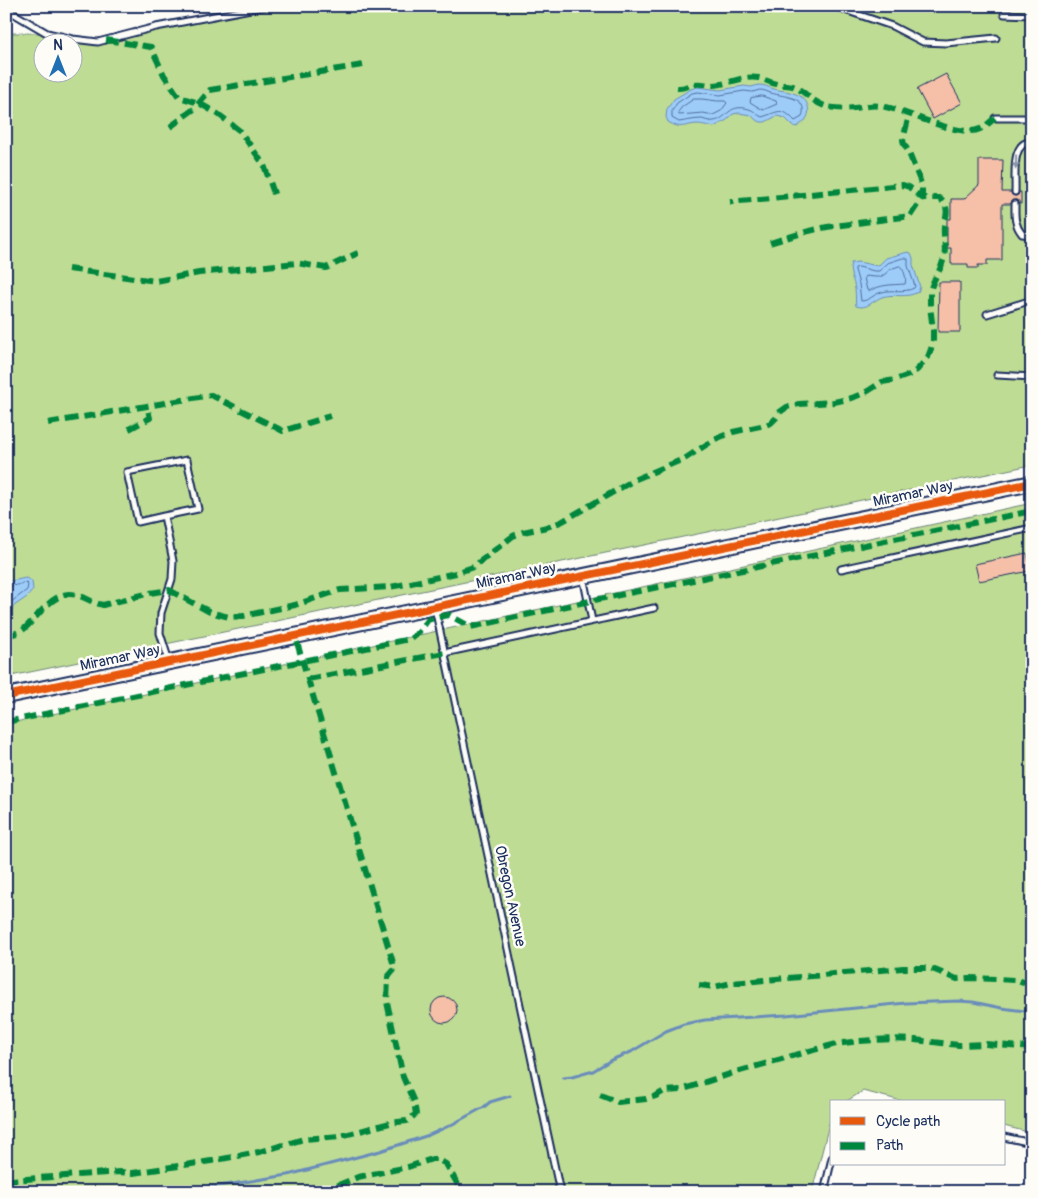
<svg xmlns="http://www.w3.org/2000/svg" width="1038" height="1198" font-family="Pangolin,sans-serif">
  <rect width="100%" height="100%" fill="#fdfcf7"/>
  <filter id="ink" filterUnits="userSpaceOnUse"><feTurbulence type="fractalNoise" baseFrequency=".02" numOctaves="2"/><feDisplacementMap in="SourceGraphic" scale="10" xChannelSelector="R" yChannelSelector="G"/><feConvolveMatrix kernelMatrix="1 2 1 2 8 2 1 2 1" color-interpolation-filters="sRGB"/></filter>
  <g filter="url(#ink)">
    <path fill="#bfdc94" stroke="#6d8679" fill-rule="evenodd" d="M267,6H1032L1031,465L6,677V33H47L98,42L156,27ZM42,42H72V72H42Z
      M1032,503V1133L1004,1126V1102H906L863,1091L845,1102H832V1112L812,1192H6V724Z"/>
    <path fill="#9dccf9" stroke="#698dbb" d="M759,85C765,85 768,87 774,89C782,91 790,91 798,95C807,99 812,110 806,119C805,122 800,124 797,127L793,126L785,118L777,116L765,122H761L756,120L751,115L739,113L733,114L727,120L714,127C708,126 703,124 697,124C683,125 682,130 668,122L666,117L667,109L674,99L691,89L697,87L720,90L744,86L751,87Z
      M908,252L911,253L913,258V265L920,287L918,292C906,299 894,293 882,297C872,301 867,310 856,306C855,301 856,295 855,289C854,280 848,272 851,263L858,262L878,266L886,258Z
      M26,578L32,581L33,590L27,597L14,606L6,619V580L11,581Z"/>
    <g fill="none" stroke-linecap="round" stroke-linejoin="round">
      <path stroke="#4f6e9c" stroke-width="1" d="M760,90C765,90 767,92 771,93C784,97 809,96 802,117L795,121C781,106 779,112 762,117C757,115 754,110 749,109C728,103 728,119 714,121C710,122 706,120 702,119C694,119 686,121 679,122L672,118V111L677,103L692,93L698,92L720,95L744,91L752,92Z
        M762,96L776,101L777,104L763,110L750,102L751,98Z
        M694,99C705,98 715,102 725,101L727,103L721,111L713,115L703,113L679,115L678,112L682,107Z
        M903,258H906L908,259V266L915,286L914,288C905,293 892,289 882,292C874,294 869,301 861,301L859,284L855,270V268L859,267L874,271H879L888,263Z
        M900,266C904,269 907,279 905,284C892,285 882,284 869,291L867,290L864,278L865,276L875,277H881L885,274L891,269Z
        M6,585L12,586L26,583L28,585L27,590L11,602L6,609"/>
      <path stroke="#698dbb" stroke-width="3" d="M563,1078L572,1077L593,1071L611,1060L631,1052L666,1031L684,1024L705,1020L786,1015L906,1003L958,1001L973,1002L1002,1008L1032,1012
        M97,1192L111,1190L133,1192
        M176,1192L219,1186L288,1175L380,1151L429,1135L451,1125L484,1107L490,1102L510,1096"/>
    </g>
    <path fill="#f5bfa8" stroke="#1b2f5e" d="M946,74L962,103L933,119L917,89Z
      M979,160H1003L1002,192H1011L1012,195L1015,196L1018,195L1019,192H1021V204H1019V201L1016,200H1012L1011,204H1002V260H987V265H978V268H968V264H951V248H947V219H951V199H964L979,185Z
      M939,282H960V332H938Z
      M1027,553L1030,571L979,581L975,564Z
      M431 1010a13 13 0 1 1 26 0a13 13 0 1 1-26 0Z"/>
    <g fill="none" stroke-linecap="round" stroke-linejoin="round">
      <defs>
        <path id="lane" d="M833,6L892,26L923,42L946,43L996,38
          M6,9L47,33L73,39L98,42L156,27L267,6
          M1004,14L1032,15
          M995,118H1032
          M1015,192C1016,177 1010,141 1032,142
          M1015,204C1015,216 1014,224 1022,234L1032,235
          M987,314L1032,300
          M997,375L1032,377
          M164,516L138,522L127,472L187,460L198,509L164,516L173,561L172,579L161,613L160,633L169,661
          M841,569L1032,528
          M583,576L592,621
          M435,608L560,1192
          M444,653L654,608
          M1004,1137L1032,1143
          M824,1192L832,1158"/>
        <path id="secondary" d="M6,696L1032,483"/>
      </defs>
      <use href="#lane" stroke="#1b2f5e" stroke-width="9"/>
      <use href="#secondary" stroke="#1b2f5e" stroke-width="18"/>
      <use href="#lane" stroke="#fdfcf7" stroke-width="5"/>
      <use href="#secondary" stroke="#fdfcf7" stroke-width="14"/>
      <path stroke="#00873e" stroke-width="6" stroke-dasharray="12 6" stroke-linecap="butt" d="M106,40L151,47L164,75L179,97L199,103L218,114L240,131L264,165L276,199
        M677,88C685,89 687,85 695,84C701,83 708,85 714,85C730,84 743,75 759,78C765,79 770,83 776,84C783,86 789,84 795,87C807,93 813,103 828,107C838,109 852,109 862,107C868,106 874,105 881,106C904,109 960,139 980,129C985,127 990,122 995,118
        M170,127L194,109L210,90L363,65
        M770,243L809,231L827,227L910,216L922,198V186L919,178L908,151L904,144L903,140L909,115
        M68,269L156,281L199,273L296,263L326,268L358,253
        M48,423L211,395L283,431L330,416
        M129,429L150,418L147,406
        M6,636C13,634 19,633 24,629C37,618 51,594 70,594C81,594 92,603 103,605L150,593L169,590L210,612L229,617L243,616L295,605L340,590L390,587L411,583L456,573L473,567L513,536L523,532L547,527L561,522L636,479L686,458L715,439L733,432L765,425L771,423L776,418L780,412L787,407L799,404L834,402L852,398L868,391L882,382L895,380L909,375L917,370L928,357L931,349L933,340V330L930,306V293C932,279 940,273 943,261C947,250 943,238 944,226C945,220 948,214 946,207C945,203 942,201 939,198H922L909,187L903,185L730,202
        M308,679L444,653
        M6,722L410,639L419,632L428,620L437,617L449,615L471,627L590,601L1032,511
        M699,985L714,987L731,983L903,968H930L957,979L968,978L998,979L1015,980L1032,984
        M600,1095L618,1102L646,1099L656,1096L664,1091L681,1090L733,1073L806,1052L836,1044L859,1041L892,1039L915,1040L959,1045L985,1044L1032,1048
        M6,1183L12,1180L119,1172L133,1173L211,1161L259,1152L304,1139L341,1136L390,1123L407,1121L416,1114L414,1102L403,1077L387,1002L388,977L395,969L295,636
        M321,1192L358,1177L408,1167L432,1159H437L446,1164L462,1192"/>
      <defs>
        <path id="cycleway" d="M6,696L1032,483"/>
      </defs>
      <use href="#cycleway" stroke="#fdfcf7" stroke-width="11"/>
      <use href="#cycleway" stroke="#e8590c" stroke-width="8"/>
    </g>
    <defs><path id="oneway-solid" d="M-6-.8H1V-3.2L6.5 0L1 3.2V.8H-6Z" transform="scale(1.25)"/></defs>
    <use fill="#8c96aa" href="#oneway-solid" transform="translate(1016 162) rotate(91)"/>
  </g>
  <g text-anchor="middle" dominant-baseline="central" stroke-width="5" stroke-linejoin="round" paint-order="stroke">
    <g font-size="15" fill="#1b2f5e" stroke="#fdfcf7">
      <text transform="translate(913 494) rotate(-12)">Miramar Way</text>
      <text transform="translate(516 576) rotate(-12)">Miramar Way</text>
      <text transform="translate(120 658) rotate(-12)">Miramar Way</text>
      <text transform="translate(510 896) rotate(78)">Obregon Avenue</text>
    </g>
  </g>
  <rect width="1038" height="1198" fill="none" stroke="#fdfcf7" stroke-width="25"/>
  <rect x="12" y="12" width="1013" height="1173" fill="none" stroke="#1b2f5e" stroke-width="2" filter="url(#ink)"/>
  <rect x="830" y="1100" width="175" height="65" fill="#fdfcf7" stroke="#a3aaba"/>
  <rect x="840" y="1117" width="25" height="8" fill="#e8590c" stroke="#a3aaba"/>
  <text x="876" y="1126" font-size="15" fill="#1b2f5e">Cycle path</text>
  <rect x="840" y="1142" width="25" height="8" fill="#00873e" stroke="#a3aaba"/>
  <text x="876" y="1150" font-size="15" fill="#1b2f5e">Path</text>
  <g transform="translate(58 58)"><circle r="24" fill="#fdfcf7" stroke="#a3aaba"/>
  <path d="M0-4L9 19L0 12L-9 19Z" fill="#1f6fb2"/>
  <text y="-8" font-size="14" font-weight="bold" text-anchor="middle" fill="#1b2f5e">N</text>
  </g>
</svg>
